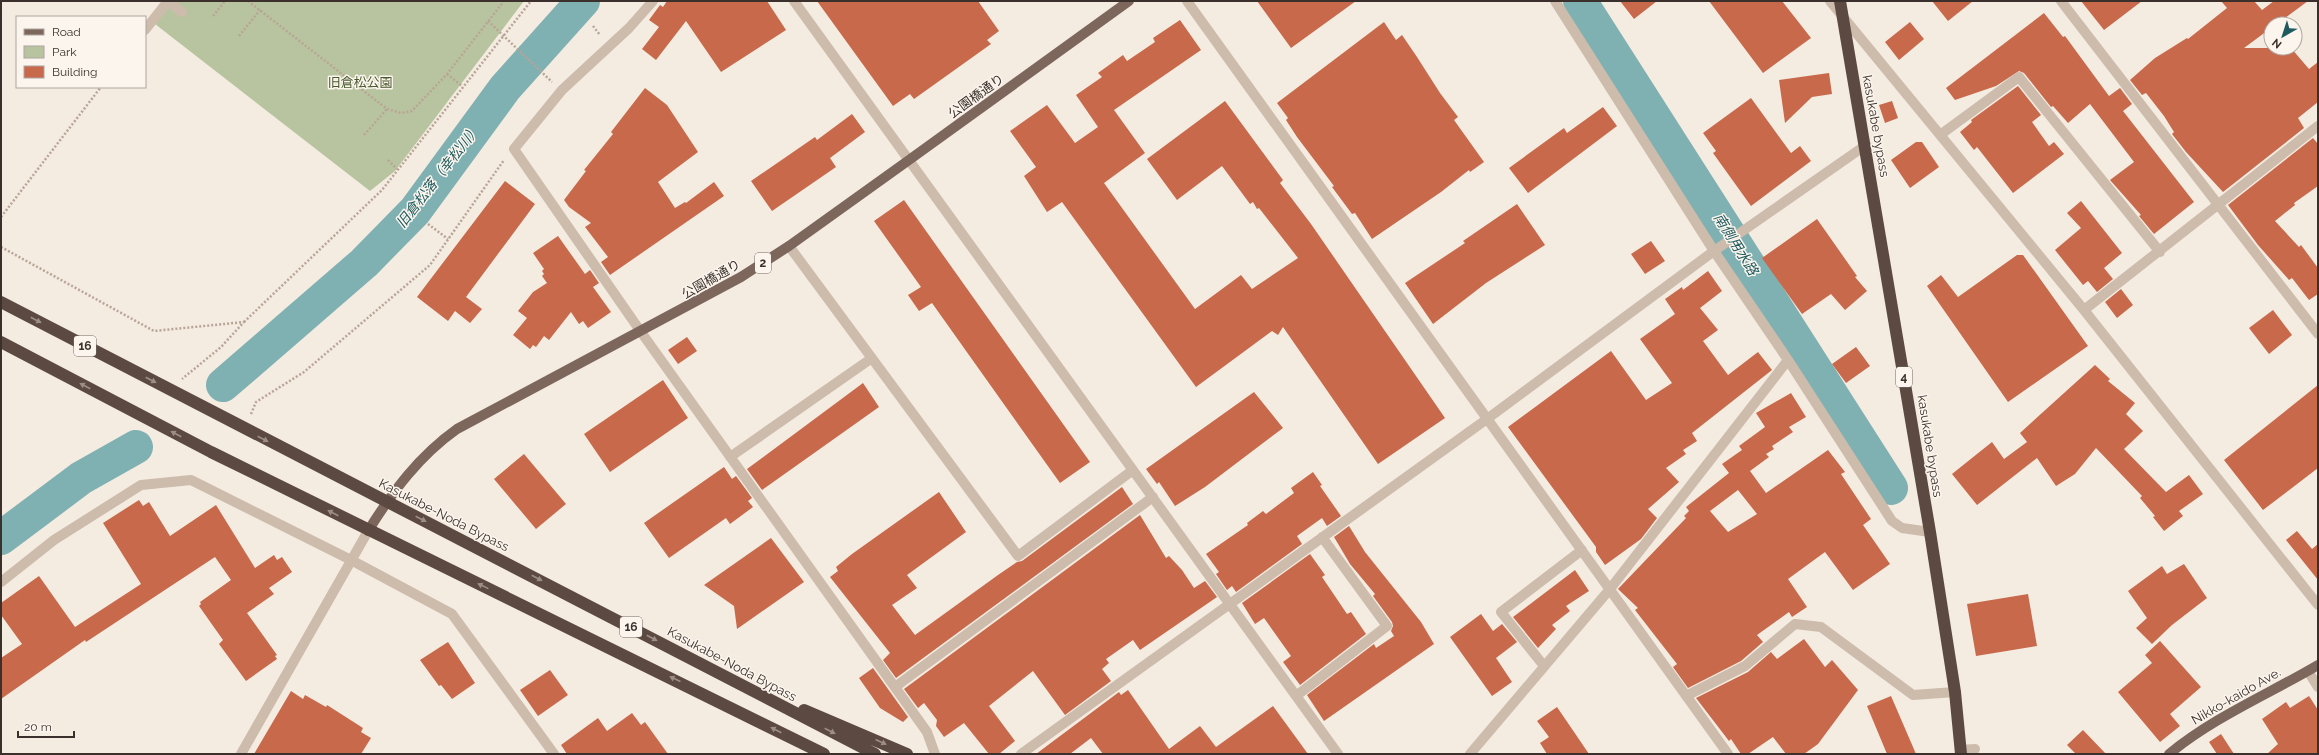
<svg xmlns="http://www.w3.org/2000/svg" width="2319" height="755" font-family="Raleway,'Noto Sans JP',sans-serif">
  <rect width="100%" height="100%" fill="#f4ebe1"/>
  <path fill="#b8c4a0" d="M174,1H524L395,171L370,191L155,24Z"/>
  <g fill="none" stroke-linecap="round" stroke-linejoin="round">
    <path stroke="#7fb0b2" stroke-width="34" d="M1580,1L1891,488
      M223,385L364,263L415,211L505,88L583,1
      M1,538L81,478L136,447"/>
  </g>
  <path fill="#c8694b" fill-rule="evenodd" d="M667,1H767L786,30L721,72L686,21L656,60L642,49L659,27L649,20L660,5L663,7Z
    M817,1H978L999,31L987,40L991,44L914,99L910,94L893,106Z
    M1257,1H1356L1291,48Z
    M1620,1H1657L1634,19Z
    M1709,1H1782L1811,38L1763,73Z
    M1932,1H1973L1948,21Z
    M2081,1H2142L2104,30Z
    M2221,1H2254L2262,10L2274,1H2308L2277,24H2271V28L2244,48H2291L2309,69L2318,62V102L2298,118L2304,128L2223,192L2186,152L2172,134L2174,132L2164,116L2146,93L2142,95L2130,80L2155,58L2187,38L2188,39L2227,8Z
    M2044,13L2063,37L2065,36L2109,96L2120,88L2132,104L2123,111L2194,202L2154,234L2139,216L2141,215L2110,180L2134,162L2090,104L2068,123L2053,106L2051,107L2024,73L2019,71L1996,86L1955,100L1946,88Z
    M1180,20L1201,50L1114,110L1145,153L1104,183L1195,309L1241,275L1252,289L1298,258L1259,208L1257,209L1253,202L1250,204L1222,166L1177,200L1147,159L1225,101L1283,180L1280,183L1311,224L1445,418L1378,464L1283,327L1278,335L1272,331L1196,387L1062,202L1047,212L1024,176L1036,167L1010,131L1047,105L1075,143L1098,127L1076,95L1102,77L1098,73L1123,55L1127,61L1155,42L1153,38Z
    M1384,22L1396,40L1402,35L1417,57L1440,93L1458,117L1454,120L1484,162L1470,172L1469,170L1441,192L1372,239L1355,213L1352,214L1332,187L1334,186L1297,137L1286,120L1288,118L1277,103Z
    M1910,22L1924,39L1899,60L1885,42Z
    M1829,73L1832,94L1812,97L1785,123L1779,80Z
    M2018,86L2041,115L2032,122L2049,146L2054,142L2064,154L2013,193L1977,147L1974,150L1960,132L1972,122L1971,120Z
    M645,88L667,105L698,152L658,182L675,208L685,202L686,203L714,182L724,196L610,275L601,262L608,257L585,227L591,223L569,207L564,200L586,171L584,170L613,134L611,132Z
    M1751,98L1791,153L1800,146L1811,161L1751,206L1713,153L1716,151L1703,133Z
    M1892,101L1898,118L1885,123L1879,105Z
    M1603,107L1617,126L1528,193L1509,168L1564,128L1567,133Z
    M852,114L865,132L830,158L836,167L772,211L751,181L815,137L817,140Z
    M2313,138L2318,144V186L2294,203L2295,205L2275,221L2299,247L2301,245L2318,268V294L2309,300L2292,278L2289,280L2258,245L2228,205Z
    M1916,142H1922L1939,167L1910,188L1891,160Z
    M505,181L535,204L466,297L482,309L470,323L455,311L448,321L417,297Z
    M904,200L1090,462L1060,483L932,303L919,311L908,295L921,287L874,221Z
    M2081,201L2122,253L2104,268L2113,279L2097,292L2088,281L2083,285L2055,250L2081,228L2067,213Z
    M1517,204L1545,245L1486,283L1433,324L1405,283L1465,243L1463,241Z
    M1817,219L1857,276L1855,277L1867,291L1845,310L1831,294L1802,314L1762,258Z
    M558,236L585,274L590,270L599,283L593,287L611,312L588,328L583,321L579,324L571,312L549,340L544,336L536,347L533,345L530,349L513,335L527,318L518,311L533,292L547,283L542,276L544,274L542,271L544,269L533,253Z
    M1651,241L1665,261L1645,274L1631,254Z
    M2017,255H2023L2088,346L2008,402L1927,286L1941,275L1958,297Z
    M1708,271L1722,291L1700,308L1718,330L1703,341L1728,375L1758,352L1772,370L1692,433L1697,441L1683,450L1686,454L1666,468L1679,482L1648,509L1657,518L1641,539L1605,565L1596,552V547L1508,427L1611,351L1646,400L1672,383L1640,339L1675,314L1665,299L1682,287L1683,290Z
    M2121,289L2133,305L2117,318L2105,302Z
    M2273,310L2292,335L2269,354L2249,328Z
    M687,337L697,351L678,364L668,350Z
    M1856,347L1870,366L1846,383L1832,364Z
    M2095,365L2110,379L2108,381L2135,403L2126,414L2143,431L2124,449L2166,492L2189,475L2203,494L2179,511L2183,516L2164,531L2153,517L2155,516L2140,498L2142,496L2096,448L2075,474L2056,486L2037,458L1977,505L1952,474L1992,442L2004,459L2027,442L2020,433Z
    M663,380L688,418L610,472L584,434Z
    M863,383L879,407L762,490L747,469Z
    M2318,385V468L2263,510L2224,460Z
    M1254,392L1283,428L1205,487L1175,506L1159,482L1157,484L1146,469Z
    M1791,393L1806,417L1789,427L1793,432L1772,446L1774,449L1766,454L1769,457L1750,471L1766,493L1828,450L1845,472L1841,474L1871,519L1863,525L1890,564L1853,590L1825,552L1788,579L1807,607L1792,617L1789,612L1757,635L1763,642L1741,661L1688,688L1673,667L1677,664L1635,610L1638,608L1618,589L1686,518L1684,516L1689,511L1686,507L1729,473L1722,464L1742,450L1739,446L1765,427L1756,413ZM1738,490L1757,514L1728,532L1710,511Z
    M524,454L566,504L536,529L494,479Z
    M724,467L732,479L736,476L752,498L748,501L753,507L730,524L726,518L669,558L644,523Z
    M1313,472L1322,485L1320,486L1341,516L1327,526L1322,518L1297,536L1302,544L1236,592L1232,586L1227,590L1216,574L1219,572L1206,554L1248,525L1247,523L1263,511L1266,514L1294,493L1291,488Z
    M1122,487L1133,504L896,678L883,660L890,653L830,577L838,571L836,567L852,554L939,492L966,532L907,575L917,588L892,605L915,635L998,575L1017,562L1022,561Z
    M139,500L143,506L149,502L170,536L216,505L255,568L274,555L277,560L282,557L292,572L269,588L274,594L247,613L277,655L275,656L277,659L246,681L219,644L223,640L199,606L201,604L200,602L231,580L215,557L86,642L85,640L1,699V658L22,644L1,615V603L39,576L75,627L141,584L103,523Z
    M1140,515L1166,558L1169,556L1182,570L1194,588L1205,581L1217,597L1140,650L1133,640L1106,659L1109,663L1102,669L1111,681L1065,715L1033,671L989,706L1015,741L999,754H989L964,723L944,737L936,726L937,720L924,703L918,708L904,689Z
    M1349,526L1365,552L1421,622L1434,644L1324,721L1307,695L1374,644L1376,648L1394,636L1391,631L1393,626L1392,622L1373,596L1375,594L1350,564L1334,537Z
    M2297,531L2312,549L2318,544V580L2286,540Z
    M771,538L804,582L737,629L734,606L704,585Z
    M1310,554L1325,575L1322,577L1347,614L1351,612L1366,634L1300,685L1283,662L1291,656L1264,618L1255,624L1242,603Z
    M2184,564L2207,598L2172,625L2152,644L2136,628L2147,618L2128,591L2162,566L2167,574Z
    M1575,570L1589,591L1566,606L1570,611L1552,625L1556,629L1538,648L1513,617Z
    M2028,594L2037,646L1976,656L1967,604Z
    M1481,614L1493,631L1502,624L1517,642L1496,658L1512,682L1492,696L1450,637Z
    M1804,639L1825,667L1832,660L1858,690L1818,744L1804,754H1786L1773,737L1748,754H1741L1731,739L1729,741L1696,698L1748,672L1771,652L1777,659Z
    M2160,641L2201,687L2170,714L2180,726L2160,742L2118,692L2152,663L2145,655Z
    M448,642L475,683L452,699L441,685L439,686L420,660Z
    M873,668L908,717L903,722L880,708L859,678Z
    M550,670L568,695L538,716L520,690Z
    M1128,690L1169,749L1200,726L1216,747L1273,706L1308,754H1103L1091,738L1070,754H1036L1119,692L1121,695Z
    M291,691L303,699L305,695L326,707L327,705L363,728L361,732L371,738L361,754H254Z
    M1891,696L1916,754H1887L1867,706Z
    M2309,696L2318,710V754H2267L2278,744L2262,719L2286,702L2290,708Z
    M1557,707L1589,754H1547L1540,743L1549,737L1537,721Z
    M632,713L641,725L645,722L668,754H567L561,745L598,718L607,731Z
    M2083,730L2106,754H2076L2067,745Z
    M2221,734L2234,754H2217L2209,742Z"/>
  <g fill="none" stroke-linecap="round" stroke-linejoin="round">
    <path stroke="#b9a596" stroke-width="2.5" stroke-dasharray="2 2" stroke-linecap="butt" d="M248,1L387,109L401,113L412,111L447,74L504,1
      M213,16L225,1
      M488,21L552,82
      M593,26L600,35
      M239,36L260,10
      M447,74L462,86
      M364,135L387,109
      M388,160L397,169
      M1,217L101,87
      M428,224L448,239
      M1,247L154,331L244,322L221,347L182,379
      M244,322L382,190L531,1
      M251,414L256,402L304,372L430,265L504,160"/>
    <path stroke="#cdbbac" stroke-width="10" d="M168,1L182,12
      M653,1L629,28L562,90L514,149L641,332L927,732L935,754
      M794,1L1338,754
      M1187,1L1728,754
      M1555,1L1714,251L1788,360L1892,521L1902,528L1930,532
      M1830,1L2084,310L2318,605
      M2061,1L2318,334
      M145,30L168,1
      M1940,135L2019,77L2160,252
      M789,246L1018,556L1133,470
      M2084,310L2318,126
      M730,457L872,358
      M1,582L54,540L141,485L191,480L351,560L452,614L554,754
      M1544,666L1501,612L1582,550
      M2308,671L2318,687
      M895,687L1153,497
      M1296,696L1387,626L1322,537
      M1686,696L1745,666L1795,624L1821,627L1913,695L1955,692
      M1960,750L1975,749
      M241,754L368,531
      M1021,754L1487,419L1714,251L1866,145
      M1470,754L1610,589L1788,360"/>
    <path stroke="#7d675c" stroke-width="10" d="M368,531C393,491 419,456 457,429L741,277L789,246L909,160L1129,1
      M2169,754C2214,717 2267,695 2318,665"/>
    <path stroke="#5c4a42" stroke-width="12" d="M1840,1L1930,532L1955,692L1961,754
      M1,302L875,754
      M1,342L211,452L824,754
      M804,710L907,754"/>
  </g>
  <defs><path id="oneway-solid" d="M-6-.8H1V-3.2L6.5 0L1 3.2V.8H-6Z"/></defs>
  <g fill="#9c8e87">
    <use href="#oneway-solid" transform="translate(36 320) rotate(28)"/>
    <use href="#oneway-solid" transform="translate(151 380) rotate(28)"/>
    <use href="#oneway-solid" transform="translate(85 386) rotate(-152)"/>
    <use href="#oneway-solid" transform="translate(176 434) rotate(-152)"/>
    <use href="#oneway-solid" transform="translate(263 439) rotate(27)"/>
    <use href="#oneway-solid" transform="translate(333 513) rotate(-153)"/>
    <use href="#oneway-solid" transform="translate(421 519) rotate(27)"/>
    <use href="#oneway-solid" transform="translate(537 578) rotate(28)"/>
    <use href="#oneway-solid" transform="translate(483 586) rotate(-154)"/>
    <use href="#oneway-solid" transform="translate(652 638) rotate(28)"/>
    <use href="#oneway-solid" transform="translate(675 679) rotate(-155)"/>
    <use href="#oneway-solid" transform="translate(776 730) rotate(-153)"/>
    <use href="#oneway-solid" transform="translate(830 731) rotate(27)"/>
    <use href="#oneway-solid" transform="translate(881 742) rotate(25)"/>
  </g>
  <g text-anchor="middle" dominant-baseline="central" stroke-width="3" stroke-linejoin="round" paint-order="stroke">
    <g fill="#fbf5ee" stroke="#756b66" stroke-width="1">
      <rect x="755" y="253" width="16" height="20" rx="3"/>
      <rect x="74" y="336" width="22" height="20" rx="3"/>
      <rect x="1896" y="367" width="16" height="20" rx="3"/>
      <rect x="620" y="617" width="22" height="20" rx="3"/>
    </g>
    <g font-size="12" font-weight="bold" fill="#3b302b">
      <text x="763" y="263">2</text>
      <text x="85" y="346">16</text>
      <text x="1904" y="377">4</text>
      <text x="631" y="627">16</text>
    </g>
    <g font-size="13" fill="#4a5a2e" stroke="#fbf5ee">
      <text x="360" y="82">旧倉松公園</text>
    </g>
    <g font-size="13" fill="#3b302b" stroke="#fbf5ee">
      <text transform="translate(976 96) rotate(-36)">公園橋通り</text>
      <text transform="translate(1876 126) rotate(80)">kasukabe bypass</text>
      <text transform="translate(711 279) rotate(-30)">公園橋通り</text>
      <text transform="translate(1930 446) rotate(81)">kasukabe bypass</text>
      <text transform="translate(444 515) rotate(27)">Kasukabe-Noda Bypass</text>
      <text transform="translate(732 664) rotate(28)">Kasukabe-Noda Bypass</text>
      <text transform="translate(2236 696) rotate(-30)">Nikko-kaido Ave.</text>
    </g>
    <g font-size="14" font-style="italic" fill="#1f5a5e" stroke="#fbf5ee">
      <text transform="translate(438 176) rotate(-52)">旧倉松落（幸松川）</text>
      <text transform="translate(1736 244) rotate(58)">南側用水路</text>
    </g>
  </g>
  <rect width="2319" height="755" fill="none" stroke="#3b302b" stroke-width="4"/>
  <rect x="16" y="16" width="130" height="72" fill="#fbf5ee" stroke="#aea6a0"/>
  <rect x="24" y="29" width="20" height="6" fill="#7d675c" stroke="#aea6a0"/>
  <text x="52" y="36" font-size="12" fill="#3b302b">Road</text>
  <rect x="24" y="46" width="20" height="12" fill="#b8c4a0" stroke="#aea6a0"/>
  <text x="52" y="56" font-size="12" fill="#3b302b">Park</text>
  <rect x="24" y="66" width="20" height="12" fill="#c8694b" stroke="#aea6a0"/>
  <text x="52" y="76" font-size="12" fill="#3b302b">Building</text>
  <g transform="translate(2283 36) rotate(219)"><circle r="19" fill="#fbf5ee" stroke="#aea6a0"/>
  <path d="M0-3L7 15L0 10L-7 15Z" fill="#1f5a5e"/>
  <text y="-6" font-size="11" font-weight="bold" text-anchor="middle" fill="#3b302b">N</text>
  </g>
  <path d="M18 731v6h56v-6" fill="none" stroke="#3b302b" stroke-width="2"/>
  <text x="24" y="731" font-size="12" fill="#3b302b" stroke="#fbf5ee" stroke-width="3" paint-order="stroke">20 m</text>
</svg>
